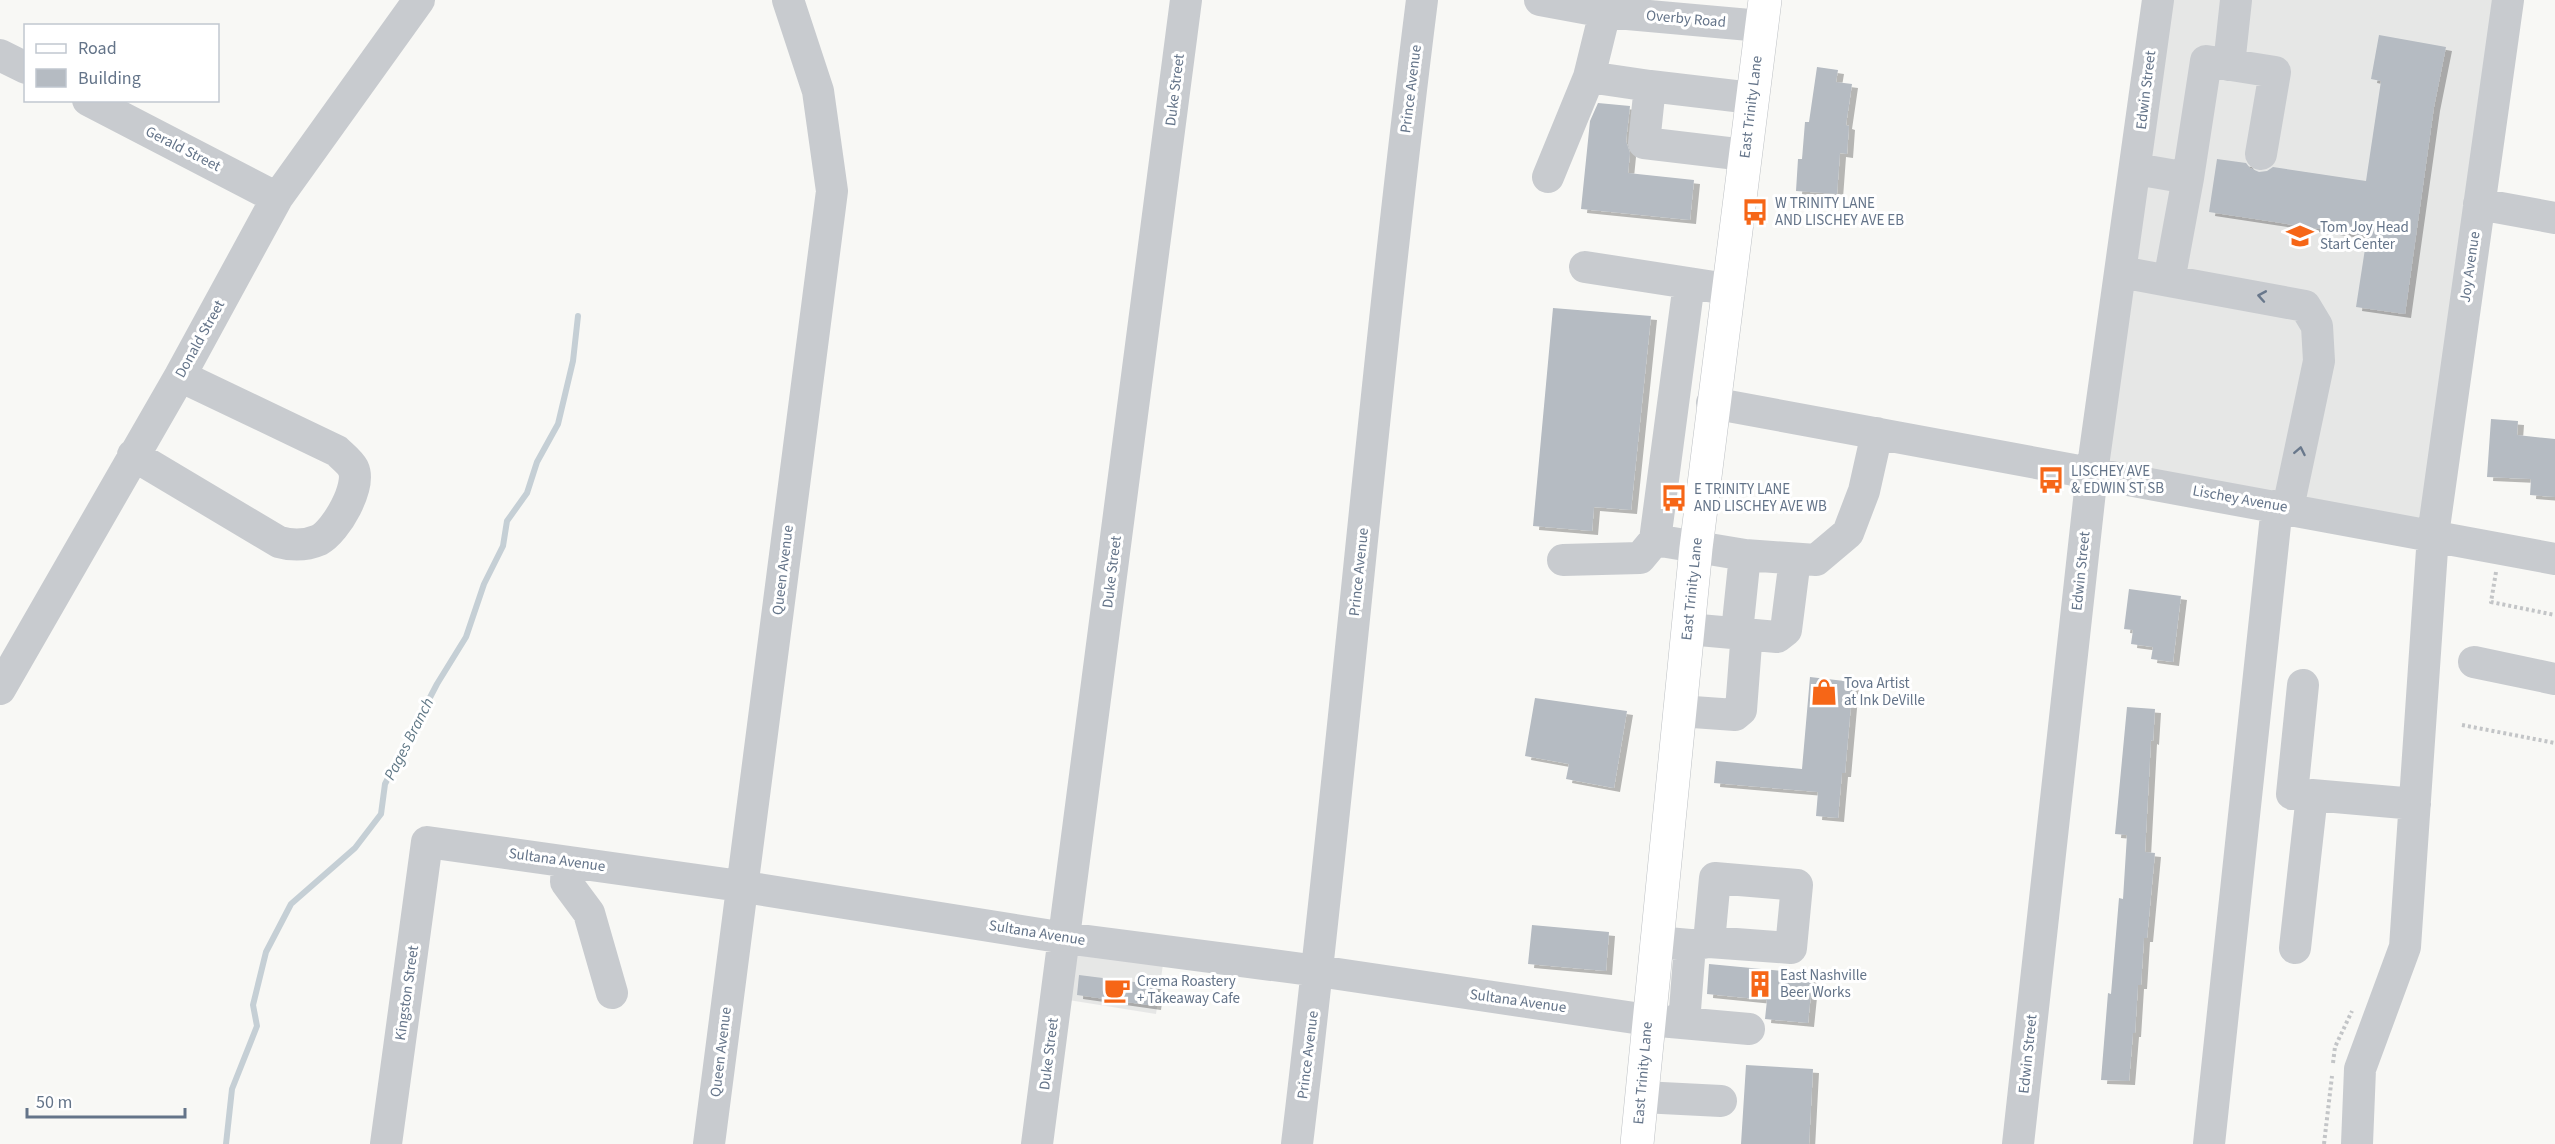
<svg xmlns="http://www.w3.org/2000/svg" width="2555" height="1144" font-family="'Source Sans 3',sans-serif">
  <defs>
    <filter id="shadow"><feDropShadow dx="6" dy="4" stdDeviation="0" flood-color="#0004"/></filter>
  </defs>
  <rect width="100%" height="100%" fill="#f8f8f5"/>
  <path fill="#e6e7e6" d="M2156,0H2510L2433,535L2092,473Z
    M1065,938L1165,950L1156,1014L1056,998Z"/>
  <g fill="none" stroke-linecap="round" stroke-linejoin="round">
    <path stroke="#c5cfd5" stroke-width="6" d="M226,1144L232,1089L257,1026L253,1005L266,952L291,904L355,848L381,814L385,784L437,684L466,637L484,584L503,546L507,521L527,493L537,462L558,424L573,361L578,316"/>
  </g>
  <path fill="#b5bbc2" filter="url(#shadow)" d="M2379,35L2446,47L2434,107L2405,314L2356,307L2367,236L2209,212L2217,159L2246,163L2250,168L2259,172L2267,171L2273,167L2366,181L2381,81L2371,79Z
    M1817,67L1838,70L1836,82L1852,84L1846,125L1849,126L1847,154L1840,153L1837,194L1796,191L1798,159H1802L1805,122H1809Z
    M1598,103L1630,106L1626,141L1630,153L1628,173L1694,180L1690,220L1581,209L1590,121Z
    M1553,308L1651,316L1631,510L1594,507L1592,531L1533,526Z
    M2491,419L2518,421L2517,435L2555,439V497L2530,495L2531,479L2487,477Z
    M2129,589L2181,596L2173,662L2151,659L2153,647L2131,644L2133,630L2124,629Z
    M1810,677L1853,682L1845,773H1842L1838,818L1816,816L1818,792L1714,783L1716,761L1802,769Z
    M1535,698L1627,711L1614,788L1566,779L1569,764L1525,756Z
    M2127,707L2155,709L2153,741L2151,740L2145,852L2155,853L2147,938H2144L2141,985H2138L2135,1033H2133L2129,1081L2101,1080L2108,993L2111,994L2119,898L2123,899L2127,835L2115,834Z
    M1532,925L1609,932L1606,971L1528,964Z
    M1709,964L1813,974L1808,1023L1765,1019L1767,1000L1707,994Z
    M1079,975L1158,985L1155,1006L1077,995Z
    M1746,1065L1813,1069L1809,1144H1741Z"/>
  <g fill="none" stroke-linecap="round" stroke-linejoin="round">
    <defs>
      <path id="major" d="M1637,1144L1696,548L1765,0"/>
    </defs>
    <use href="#major" stroke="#bdc0c4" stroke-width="34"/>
    <path stroke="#c3c5c7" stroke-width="4" stroke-dasharray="3 3" stroke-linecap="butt" d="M2496,572L2491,602L2555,615
      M2462,725L2555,743
      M2333,1063L2335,1047L2352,1011
      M2324,1144L2332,1076"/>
    <path stroke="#c8cbcf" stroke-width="32" d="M1540,0L1605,12L1761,26
      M0,55L26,68
      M2229,65L2236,0
      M1589,77L1650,86
      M88,100L277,198
      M1745,155L1644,143L1650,86L1752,98
      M1548,177L1589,77L1605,12
      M2188,178L2206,61L2275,72L2261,154
      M2479,204L2555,218
      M1585,267L1727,289
      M2121,272L2169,281L2188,178L2136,169
      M2169,281L2305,306L2317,326L2319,361L2288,508
      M1712,403L2555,559
      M133,455L279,542C293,546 305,546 319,540C336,531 362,486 353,468C350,462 342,456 337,451L180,376
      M1655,540L1745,555
      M1563,560L1640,558L1655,540L1689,283
      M1688,629L1777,637L1786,630L1795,559
      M2474,662L2555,679
      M0,689L180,376L277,198L419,0
      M1679,711L1735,715L1741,710L1746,644L1737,632L1745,555L1816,560L1848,533L1864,491L1877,433
      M2292,794L2303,685
      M567,862L566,882L589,913L612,993
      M1656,942L1690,945L1709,942L1791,948L1797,885L1715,878L1709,942
      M2295,948L2312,795L2415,804
      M1684,1023L1690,945
      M1642,1097L1721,1101
      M386,1144L427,842L726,884L1065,938L1318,971L1648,1020L1749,1029
      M709,1144L832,191L818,91L788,0
      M1037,1144L1186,0
      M1297,1144C1343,763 1374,381 1422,0
      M2018,1144L2092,473L2158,0
      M2209,1144L2277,506
      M2357,1144L2360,1069L2405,947L2433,535L2508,0"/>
    <use href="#major" stroke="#fff" stroke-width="33"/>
  </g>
  <defs><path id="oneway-chevron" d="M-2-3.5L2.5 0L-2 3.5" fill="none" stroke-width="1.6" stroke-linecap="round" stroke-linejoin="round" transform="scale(1.5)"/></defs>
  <g stroke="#69788c">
    <use href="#oneway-chevron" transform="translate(2262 296) rotate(-170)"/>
    <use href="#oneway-chevron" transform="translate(2300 451) rotate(-79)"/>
  </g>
  <defs>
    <symbol id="bus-bare" viewBox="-9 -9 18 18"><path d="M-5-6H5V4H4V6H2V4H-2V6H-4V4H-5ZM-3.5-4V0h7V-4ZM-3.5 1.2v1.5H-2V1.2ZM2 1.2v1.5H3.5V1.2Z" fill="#f66617" stroke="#fff" stroke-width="2.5" paint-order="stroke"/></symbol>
    <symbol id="school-bare" viewBox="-9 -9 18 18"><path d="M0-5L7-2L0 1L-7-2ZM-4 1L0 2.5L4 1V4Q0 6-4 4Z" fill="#f66617" stroke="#fff" stroke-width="2.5" paint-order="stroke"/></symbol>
    <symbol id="shop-bare" viewBox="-9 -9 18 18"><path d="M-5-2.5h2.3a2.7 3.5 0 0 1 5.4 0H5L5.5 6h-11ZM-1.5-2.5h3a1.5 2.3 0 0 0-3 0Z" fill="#f66617" stroke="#fff" stroke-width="2.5" paint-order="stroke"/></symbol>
    <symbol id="building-bare" viewBox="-9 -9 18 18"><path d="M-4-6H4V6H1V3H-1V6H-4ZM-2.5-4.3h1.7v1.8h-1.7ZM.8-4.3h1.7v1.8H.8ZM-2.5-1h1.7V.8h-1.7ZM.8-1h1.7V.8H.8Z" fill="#f66617" stroke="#fff" stroke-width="2.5" paint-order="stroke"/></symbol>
    <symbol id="cafe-bare" viewBox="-9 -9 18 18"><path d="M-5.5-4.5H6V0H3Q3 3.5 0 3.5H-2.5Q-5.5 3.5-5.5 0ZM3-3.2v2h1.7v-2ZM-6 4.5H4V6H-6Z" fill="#f66617" stroke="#fff" stroke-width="2.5" paint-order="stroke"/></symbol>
  </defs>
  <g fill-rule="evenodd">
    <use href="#bus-bare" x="1736" y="193" width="38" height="38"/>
    <use href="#school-bare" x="2281" y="217" width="38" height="38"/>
    <use href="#bus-bare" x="2032" y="461" width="38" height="38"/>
    <use href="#bus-bare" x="1655" y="479" width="38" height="38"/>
    <use href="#shop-bare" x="1805" y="673" width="38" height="38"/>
    <use href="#building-bare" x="1741" y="965" width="38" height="38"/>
    <use href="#cafe-bare" x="1098" y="971" width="38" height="38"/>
  </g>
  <g text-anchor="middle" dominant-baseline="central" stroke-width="6" stroke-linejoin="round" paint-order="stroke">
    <g font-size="15" fill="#647489" stroke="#fff">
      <text transform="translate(1686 19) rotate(5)">Overby Road</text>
      <text transform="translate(1411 89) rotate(-83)">Prince Avenue</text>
      <text transform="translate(1175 90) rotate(-83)">Duke Street</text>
      <text transform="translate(2146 90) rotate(-83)">Edwin Street</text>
      <text transform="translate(1751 107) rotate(-83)">East Trinity Lane</text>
      <text transform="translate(183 149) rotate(27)">Gerald Street</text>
      <text transform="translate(2470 267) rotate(-82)">Joy Avenue</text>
      <text transform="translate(200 339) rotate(-61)">Donald Street</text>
      <text transform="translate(2240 499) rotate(10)">Lischey Avenue</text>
      <text transform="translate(783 570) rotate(-83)">Queen Avenue</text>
      <text transform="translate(2081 571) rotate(-84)">Edwin Street</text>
      <text transform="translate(1112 572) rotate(-83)">Duke Street</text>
      <text transform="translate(1359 572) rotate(-84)">Prince Avenue</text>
      <text transform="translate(1692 589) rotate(-84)">East Trinity Lane</text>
      <text transform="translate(557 860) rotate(8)">Sultana Avenue</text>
      <text transform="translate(1037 933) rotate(9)">Sultana Avenue</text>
      <text transform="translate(407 993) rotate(-82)">Kingston Street</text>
      <text transform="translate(1518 1001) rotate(8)">Sultana Avenue</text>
      <text transform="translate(721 1052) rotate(-83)">Queen Avenue</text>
      <text transform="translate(1049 1054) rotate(-83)">Duke Street</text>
      <text transform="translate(2028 1054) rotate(-84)">Edwin Street</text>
      <text transform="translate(1308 1055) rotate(-83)">Prince Avenue</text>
      <text transform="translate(1643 1073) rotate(-85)">East Trinity Lane</text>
    </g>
    <g font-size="15" fill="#647489" stroke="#fff" text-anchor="start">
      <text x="1775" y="203">W TRINITY LANE<tspan x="1775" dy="17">AND LISCHEY AVE EB</tspan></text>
      <text x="2320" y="227">Tom Joy Head<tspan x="2320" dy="17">Start Center</tspan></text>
      <text x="2071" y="471">LISCHEY AVE<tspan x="2071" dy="17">&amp; EDWIN ST SB</tspan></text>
      <text x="1694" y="489">E TRINITY LANE<tspan x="1694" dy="17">AND LISCHEY AVE WB</tspan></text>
      <text x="1844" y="683">Tova Artist<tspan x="1844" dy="17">at Ink DeVille</tspan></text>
      <text x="1780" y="975">East Nashville<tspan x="1780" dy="17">Beer Works</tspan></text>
      <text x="1137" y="981">Crema Roastery<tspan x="1137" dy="17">+ Takeaway Cafe</tspan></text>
    </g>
    <g font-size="16" font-style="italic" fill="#5f7785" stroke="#fff">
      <text transform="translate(409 739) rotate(-63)">Pages Branch</text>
    </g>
  </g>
  <rect x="24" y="24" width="195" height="78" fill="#ffffff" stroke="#c1c7d0" stroke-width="1.5"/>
  <rect x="36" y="44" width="30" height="9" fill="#ffffff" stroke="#c1c7d0" stroke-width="1.5"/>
  <text x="78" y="54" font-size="18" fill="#647489">Road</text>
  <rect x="36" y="69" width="30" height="18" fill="#b5bbc2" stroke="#c1c7d0" stroke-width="1.5"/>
  <text x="78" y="84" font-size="18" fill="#647489">Building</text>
  <path d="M27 1108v9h158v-9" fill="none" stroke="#647489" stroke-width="3"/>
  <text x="36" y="1108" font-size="18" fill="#647489" stroke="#ffffff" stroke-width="4.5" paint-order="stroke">50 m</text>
</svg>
